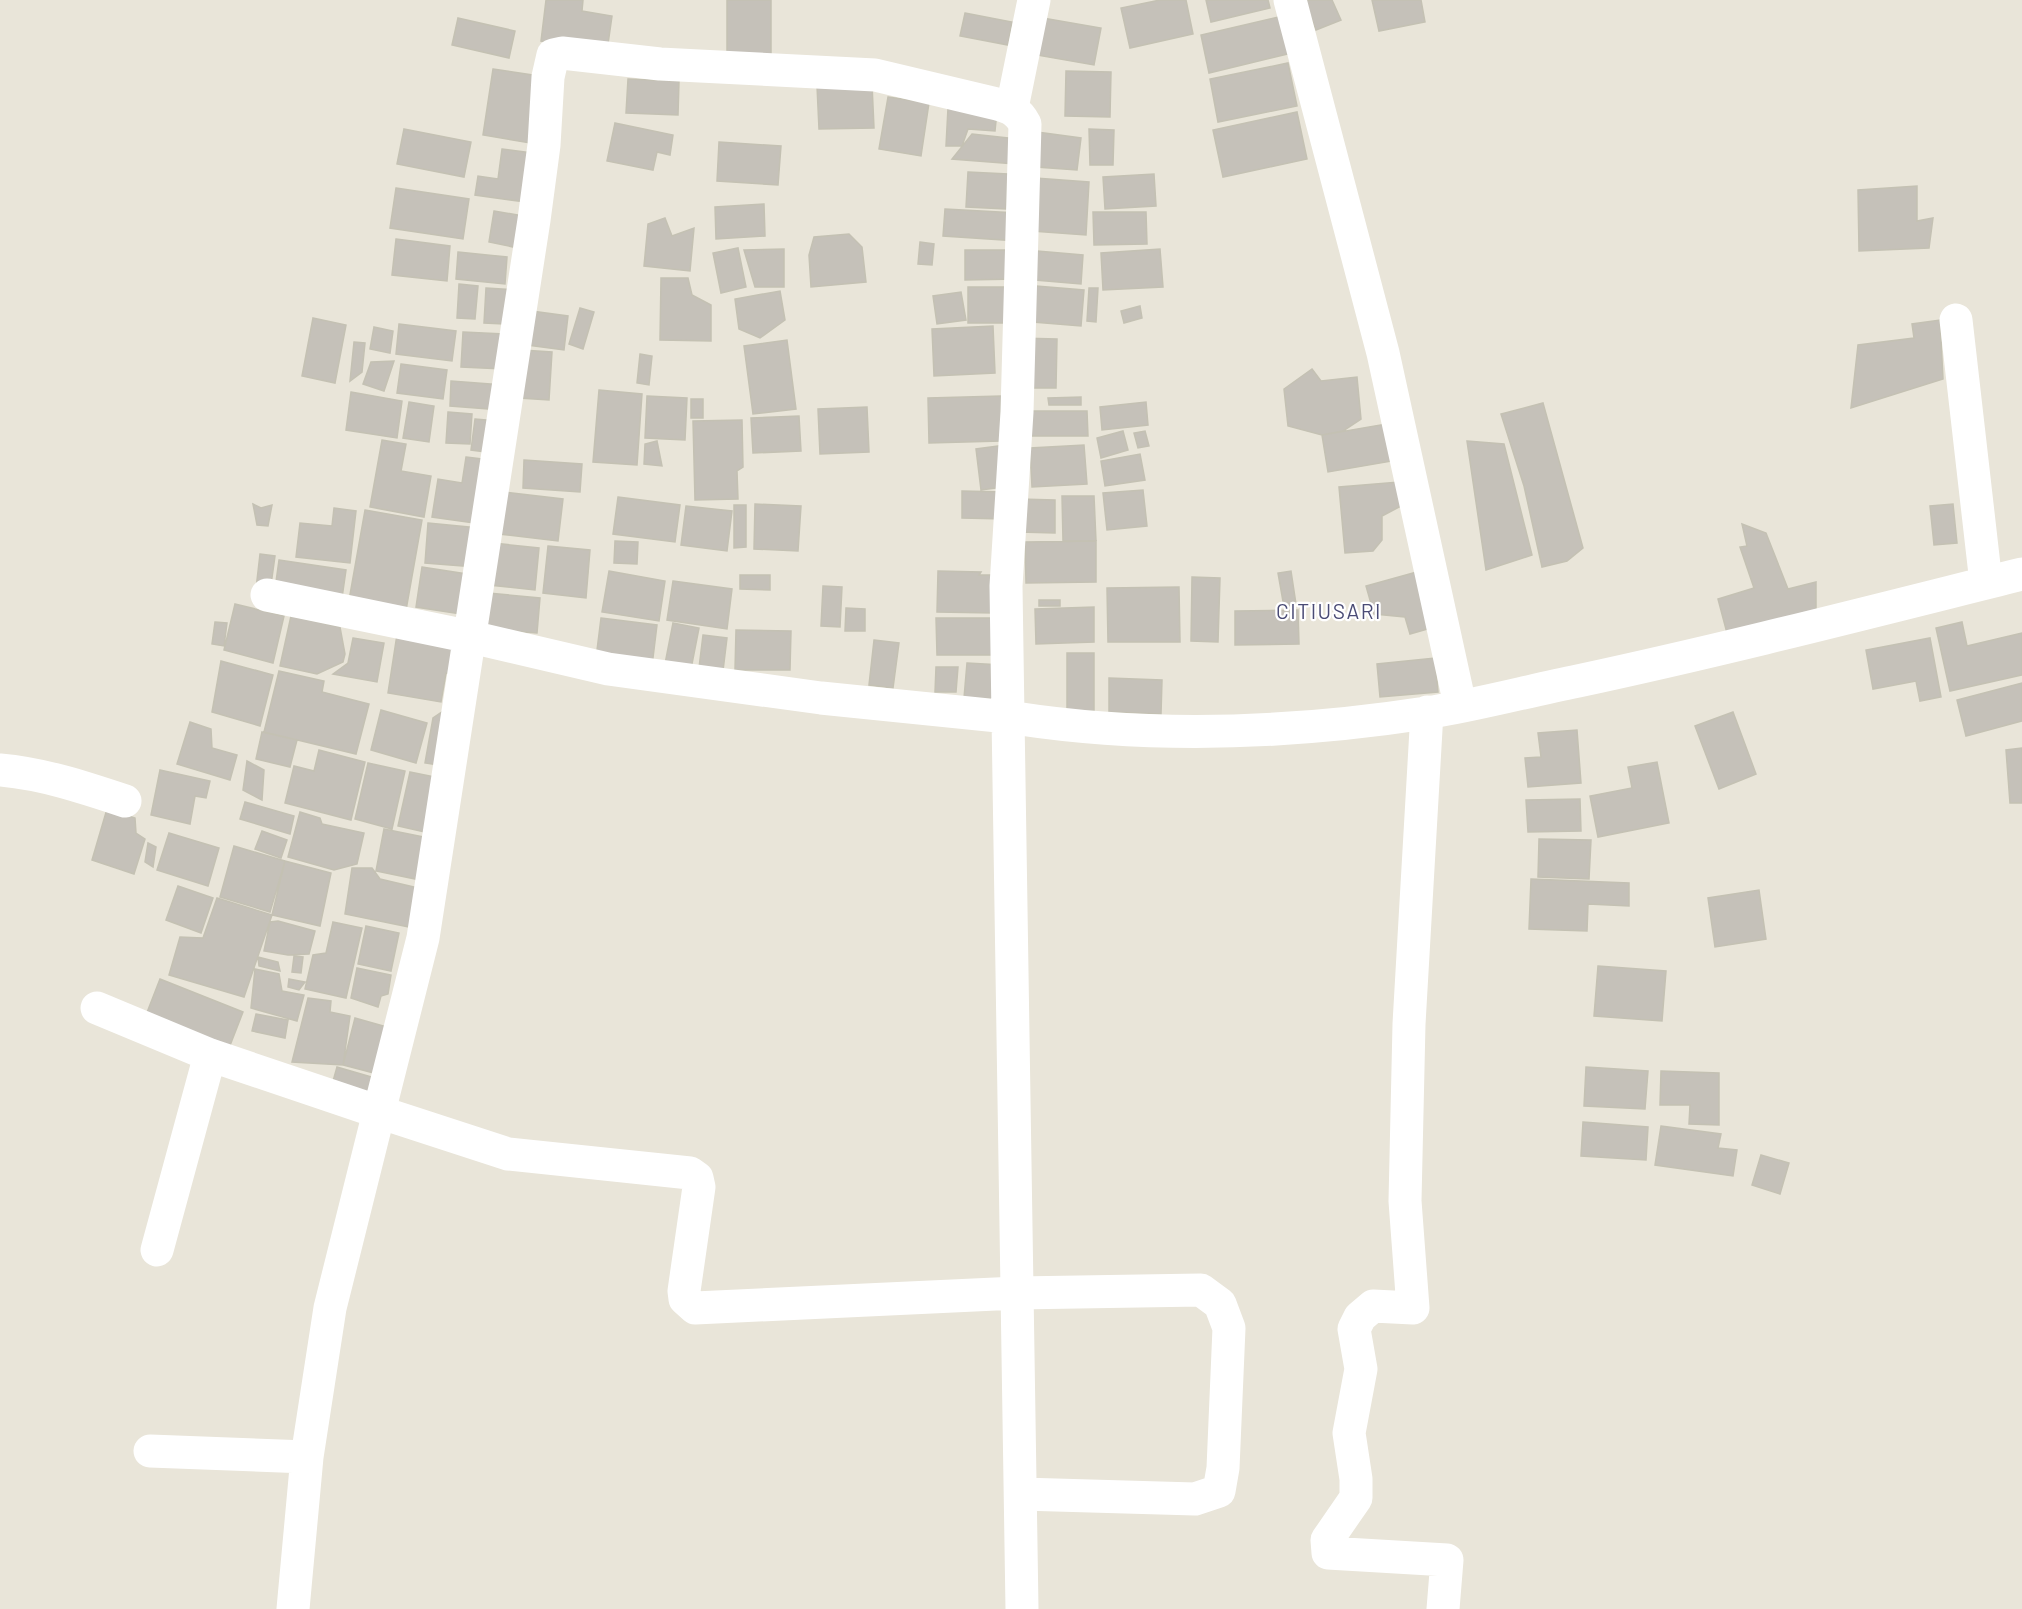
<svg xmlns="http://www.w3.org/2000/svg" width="2022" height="1609" font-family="Barlow,sans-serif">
  <rect width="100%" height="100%" fill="#e9e5d9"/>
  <path fill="#c5c1b9" stroke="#c4c1b3" stroke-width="1.5" d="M546,0H583L582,11L612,16L607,51L541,41Z
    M727,0H771V63H727Z
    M1160,0H1186L1193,34L1130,48L1121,8Z
    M1206,0H1268L1270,8L1211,22Z
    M1304,0H1332L1341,20L1316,30Z
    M1372,0H1421L1425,22L1379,31Z
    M965,13L1012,22L1008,45L960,36Z
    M1283,16L1292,53L1209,73L1201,35Z
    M1037,17L1101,28L1094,65L1031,54Z
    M458,18L515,31L509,58L452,45Z
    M1288,63L1297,106L1218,122L1210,79Z
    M493,69L539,76L530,143L483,135Z
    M1066,71L1111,72L1110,117L1065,116Z
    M628,79L679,81L678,115L626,113Z
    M872,84L874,128L819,129L817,86Z
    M888,97L929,103L921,156L879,149Z
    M948,108L997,111L995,131L968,129L962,146H946Z
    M1297,112L1307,159L1223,177L1213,130Z
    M615,123L673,135L670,155L657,152L653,170L607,161Z
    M404,129L471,142L464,177L397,164Z
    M1089,129L1114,130L1113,165H1090Z
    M1037,132L1081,138L1077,170L1036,167Z
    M972,134L1017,139L1015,164L952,159Z
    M719,142L781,146L778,185L717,181Z
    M502,149L532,153L525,202L475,195L478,176L498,179Z
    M968,172L1008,174L1006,209L966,207Z
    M1154,174L1156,206L1105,209L1103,177Z
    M1035,178L1089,182L1086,235L1032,231Z
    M1917,186V221L1933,218L1929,248L1859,251L1858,190Z
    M396,188L469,199L463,239L390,228Z
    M764,204L765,236L716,239L715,207Z
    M945,209L1020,213L1018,241L943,236Z
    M494,211L524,216L518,248L489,242Z
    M1093,212H1146L1147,244L1094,245Z
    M665,218L672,236L694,228L690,271L644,266L648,224Z
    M849,234L862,247L866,282L811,287L809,255L814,237Z
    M396,239L450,246L447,281L392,275Z
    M920,242L934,244L932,265L918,264Z
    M738,248L746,287L721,293L713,253Z
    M784,249V287H755L744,250Z
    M1160,249L1163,287L1103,290L1101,253Z
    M965,250H1018V279L965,280Z
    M1037,251L1083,255L1081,284L1035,280Z
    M458,252L507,257L505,284L456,279Z
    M661,278H688L692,295L711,305V341L660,340Z
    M459,284L478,286L475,319L457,318Z
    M1036,286L1084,290L1081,326L1033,322Z
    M968,287H1014L1015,323H968Z
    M486,288L518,290L504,324L484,323Z
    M1089,288H1098L1096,322L1087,321Z
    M780,291L785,320L760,338L739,329L735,299Z
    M961,292L966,320L937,324L933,296Z
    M1140,306L1142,318L1124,323L1121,311Z
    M580,308L594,312L583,349L569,344Z
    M524,310L568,316L564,350L520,344Z
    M313,318L346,325L335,383L302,376Z
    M1940,320L1943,379L1851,408L1858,345L1914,338L1912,324Z
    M399,324L456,331L452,361L396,354Z
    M993,326L995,373L934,376L932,329Z
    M374,327L393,331L390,353L370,349Z
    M463,332L504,334L503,369L461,367Z
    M1018,338L1057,339L1056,388H1017Z
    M787,340L796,409L753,414L744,346Z
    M354,342L365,343L362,372L350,381Z
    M522,350L552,352L549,400L519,398Z
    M640,354L652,356L649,385L637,383Z
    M394,361L384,391L363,384L371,362Z
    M401,364L447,370L443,399L397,393Z
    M1312,369L1321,381L1357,377L1361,419L1343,431L1322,435L1288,426L1284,389Z
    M451,381L503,385L501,410L450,406Z
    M599,390L642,394L637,465L593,462Z
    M351,392L402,401L397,438L346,430Z
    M647,396L687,398L685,440L645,438Z
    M1001,396V441L929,443L928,398Z
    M1081,397V405H1049L1048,398Z
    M691,399H703V418H691Z
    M409,402L434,406L429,442L403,438Z
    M1146,402L1148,425L1102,430L1100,407Z
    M1543,403L1583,548L1567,561L1542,567L1524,486L1501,414Z
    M867,407L869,452L820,454L818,409Z
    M1027,411H1087L1088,436H1027Z
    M448,412L472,414L470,444L446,443Z
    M799,416L801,451L753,453L751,418Z
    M475,419L497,421L493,453L471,450Z
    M742,420L743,467L737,471L738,499L695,500L693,421Z
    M1386,424L1392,461L1328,472L1322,435Z
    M1123,431L1128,450L1101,458L1097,438Z
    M1145,431L1149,446L1138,448L1134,433Z
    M382,440L406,444L401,471L431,476L424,517L370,507Z
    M657,441L662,466L644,464L645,444Z
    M1467,441L1504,444L1532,555L1486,570Z
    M1005,445L1011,486L981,490L976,449Z
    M1084,445L1087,484L1032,487L1030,448Z
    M1140,454L1145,480L1105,486L1101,461Z
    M466,457L490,460L481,524L432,517L438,479L462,483Z
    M524,460L582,464L580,492L523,488Z
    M1399,482L1401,506L1382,516V540L1373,551L1345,553L1339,487Z
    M1143,490L1147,526L1107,530L1103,493Z
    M962,491L1005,492L1004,519L962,518Z
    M503,492L563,499L558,541L499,534Z
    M1062,496H1094L1096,541H1063Z
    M618,497L680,505L675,542L613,534Z
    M1019,499L1055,500V533L1019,532Z
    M253,504L261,508L272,505L268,526L257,525Z
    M755,504L801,506L798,551L754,549Z
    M1953,504L1957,543L1934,545L1930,506Z
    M734,505H746V547L734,548Z
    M686,506L732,511L727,551L681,545Z
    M334,508L356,511L350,563L296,557L300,523L332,526Z
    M365,510L422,520L405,616L348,606Z
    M428,523L479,528L475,567L425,563Z
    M1742,524L1766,533L1788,589L1816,582V612L1727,633L1718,599L1754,588L1740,547L1747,546Z
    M615,541L638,542L637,564L614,563Z
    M1096,541V582L1026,583L1025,542Z
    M493,543L539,548L535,590L489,585Z
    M548,546L590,550L586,598L543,593Z
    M260,554L275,556L270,592L256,589Z
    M279,560L346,570L341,605L274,596Z
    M422,567L473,575L467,615L416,607Z
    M1424,570L1438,626L1410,634L1405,617L1374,614L1366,586Z
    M609,571L665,581L659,621L602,612Z
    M938,571L981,572L979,575H994L993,613L937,612Z
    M1291,571L1296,604L1284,607L1278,573Z
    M740,575H770V590L740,589Z
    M1192,577L1220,578L1218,642L1191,641Z
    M673,581L732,589L727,629L667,620Z
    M823,586L842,587L840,627L821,626Z
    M1179,587L1180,642H1108L1107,588Z
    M488,593L540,598L537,633L486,629Z
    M1039,600H1060V606H1039Z
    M235,604L284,616L273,663L224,650Z
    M1094,607V642L1036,644L1035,609Z
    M846,608L865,609V631H845Z
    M1298,610L1299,644L1235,645V611Z
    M291,616L340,627L345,654L343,662L317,674L280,666Z
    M601,618L657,625L652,666L596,658Z
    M936,618H993V655H937Z
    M215,622L227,623L224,646L212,644Z
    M1962,622L1967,646L2022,633V675L1950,691L1936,628Z
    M673,623L699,628L690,674L664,669Z
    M398,628L465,640L459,675L446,673L441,702L388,693Z
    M736,630L791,631L790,670H735Z
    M703,635L727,638L722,679L698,676Z
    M353,638L384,643L377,682L333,674L348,663Z
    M1930,638L1941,697L1920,701L1916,681L1873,689L1866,650Z
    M874,640L899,643L893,688L869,685Z
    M1067,653H1094V711H1067Z
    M1435,658L1438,692L1380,697L1377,664Z
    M221,661L273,675L260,726L212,712Z
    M967,663L1002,665L1000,699L964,698Z
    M936,667H958L956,692H935Z
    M279,671L324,681L322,692L369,704L356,754L264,732Z
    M1109,678L1162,680L1161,714L1109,712Z
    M2022,683V721L1966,736L1957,700Z
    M455,703L444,766L425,763L433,718Z
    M381,710L427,723L416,763L371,750Z
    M1733,712L1756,774L1719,789L1695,726Z
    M190,722L211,729L212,748L237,755L230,780L177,764Z
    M1577,730L1581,783L1528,787L1525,758L1541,757L1538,733Z
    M262,732L297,740L290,767L256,759Z
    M2022,748V803H2010L2006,750Z
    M319,750L365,762L351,820L285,803L294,766L314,771Z
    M247,761L264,770L262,800L243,790Z
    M1657,762L1669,823L1598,837L1590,796L1632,788L1628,767Z
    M368,763L405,771L392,829L355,819Z
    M160,770L210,781L206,798L195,796L190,824L151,815Z
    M410,772L445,779L434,834L398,826Z
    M1580,799L1581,831L1528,832L1526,800Z
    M245,802L294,816L290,834L240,819Z
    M107,809L135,818L136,833L145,839L134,874L92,860Z
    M300,812L320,818L322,824L364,833L357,864L334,870L288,857Z
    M384,829L434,839L425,881L376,871Z
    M262,831L287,840L281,858L255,849Z
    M169,833L219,848L208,886L157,870Z
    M1539,839L1591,840L1589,879L1538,877Z
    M148,843L156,847L153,867L145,862Z
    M234,846L285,861L270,912L220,897Z
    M285,861L331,873L320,926L272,915Z
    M352,868H372L380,879L427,890L419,929L345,914Z
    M1531,879L1629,883V906L1588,904L1587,931L1529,929Z
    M178,886L213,898L201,933L166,920Z
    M1759,890L1766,939L1715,947L1708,898Z
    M217,898L272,915L244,997L169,975L180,937L203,938Z
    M278,921L315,931L309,954L288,955L264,951L270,922Z
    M333,922L362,928L346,998L305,989L313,955L326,953Z
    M366,926L399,933L391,971L358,964Z
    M294,956L303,957L301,973L292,972Z
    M258,957L278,962L280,971L259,966Z
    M1598,966L1666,971L1662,1021L1594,1016Z
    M357,968L391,975L388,994L381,996L378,1007L351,998Z
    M255,969L279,974L282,991L304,995L297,1021L251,1008Z
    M160,979L243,1012L229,1048L146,1015Z
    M289,979L305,982L299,990L288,987Z
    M308,998L331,1001L330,1012L350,1016L343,1065L292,1062Z
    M256,1014L288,1020L285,1038L252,1031Z
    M355,1018L387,1027L374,1073L343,1065Z
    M337,1067L375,1078L368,1103L330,1092Z
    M1586,1067L1648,1071L1645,1109L1584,1106Z
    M1661,1071L1719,1073V1125L1689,1124L1690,1105H1660Z
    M1583,1122L1648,1127L1646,1160L1581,1156Z
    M1661,1126L1721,1134L1718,1148L1737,1150L1733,1176L1655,1165Z
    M1761,1155L1789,1163L1780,1194L1752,1185Z"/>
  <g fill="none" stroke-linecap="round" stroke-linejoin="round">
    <path stroke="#fff" stroke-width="33" d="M1290,0L1383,353L1460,705
      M1012,108L1034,0
      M1956,320L1986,583
      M267,595L471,637L608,669L821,698L1008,717L1006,586L1017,412L1025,124C1018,111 1011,108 997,104L875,75L660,64L562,53L553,55L548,77L544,145L534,220L423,938L379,1112L508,1154L690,1173L697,1178L699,1187L684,1291L685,1299L695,1308L1017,1293L1201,1290L1220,1304L1229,1328L1223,1468L1219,1491L1195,1499L1021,1494
      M1427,712L1409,1024L1405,1201L1413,1308L1373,1306L1360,1317L1354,1329L1361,1369L1349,1433L1356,1479V1498L1327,1540L1328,1553L1447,1560L1443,1609
      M0,770C44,774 83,787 125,801
      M97,1008L210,1055L379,1112L330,1308L307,1457L293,1609
      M157,1250L210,1055
      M150,1451L307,1457
      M1022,1609L1008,717C1145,739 1289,734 1426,713C1477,705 1528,691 1578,681C1727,649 1874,611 2022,574"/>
  </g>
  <g text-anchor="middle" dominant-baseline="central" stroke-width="4.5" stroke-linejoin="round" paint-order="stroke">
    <g font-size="21" letter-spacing="1.5" fill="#4a4b75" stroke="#fff">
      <text x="1329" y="610">CITIUSARI</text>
    </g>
  </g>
</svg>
